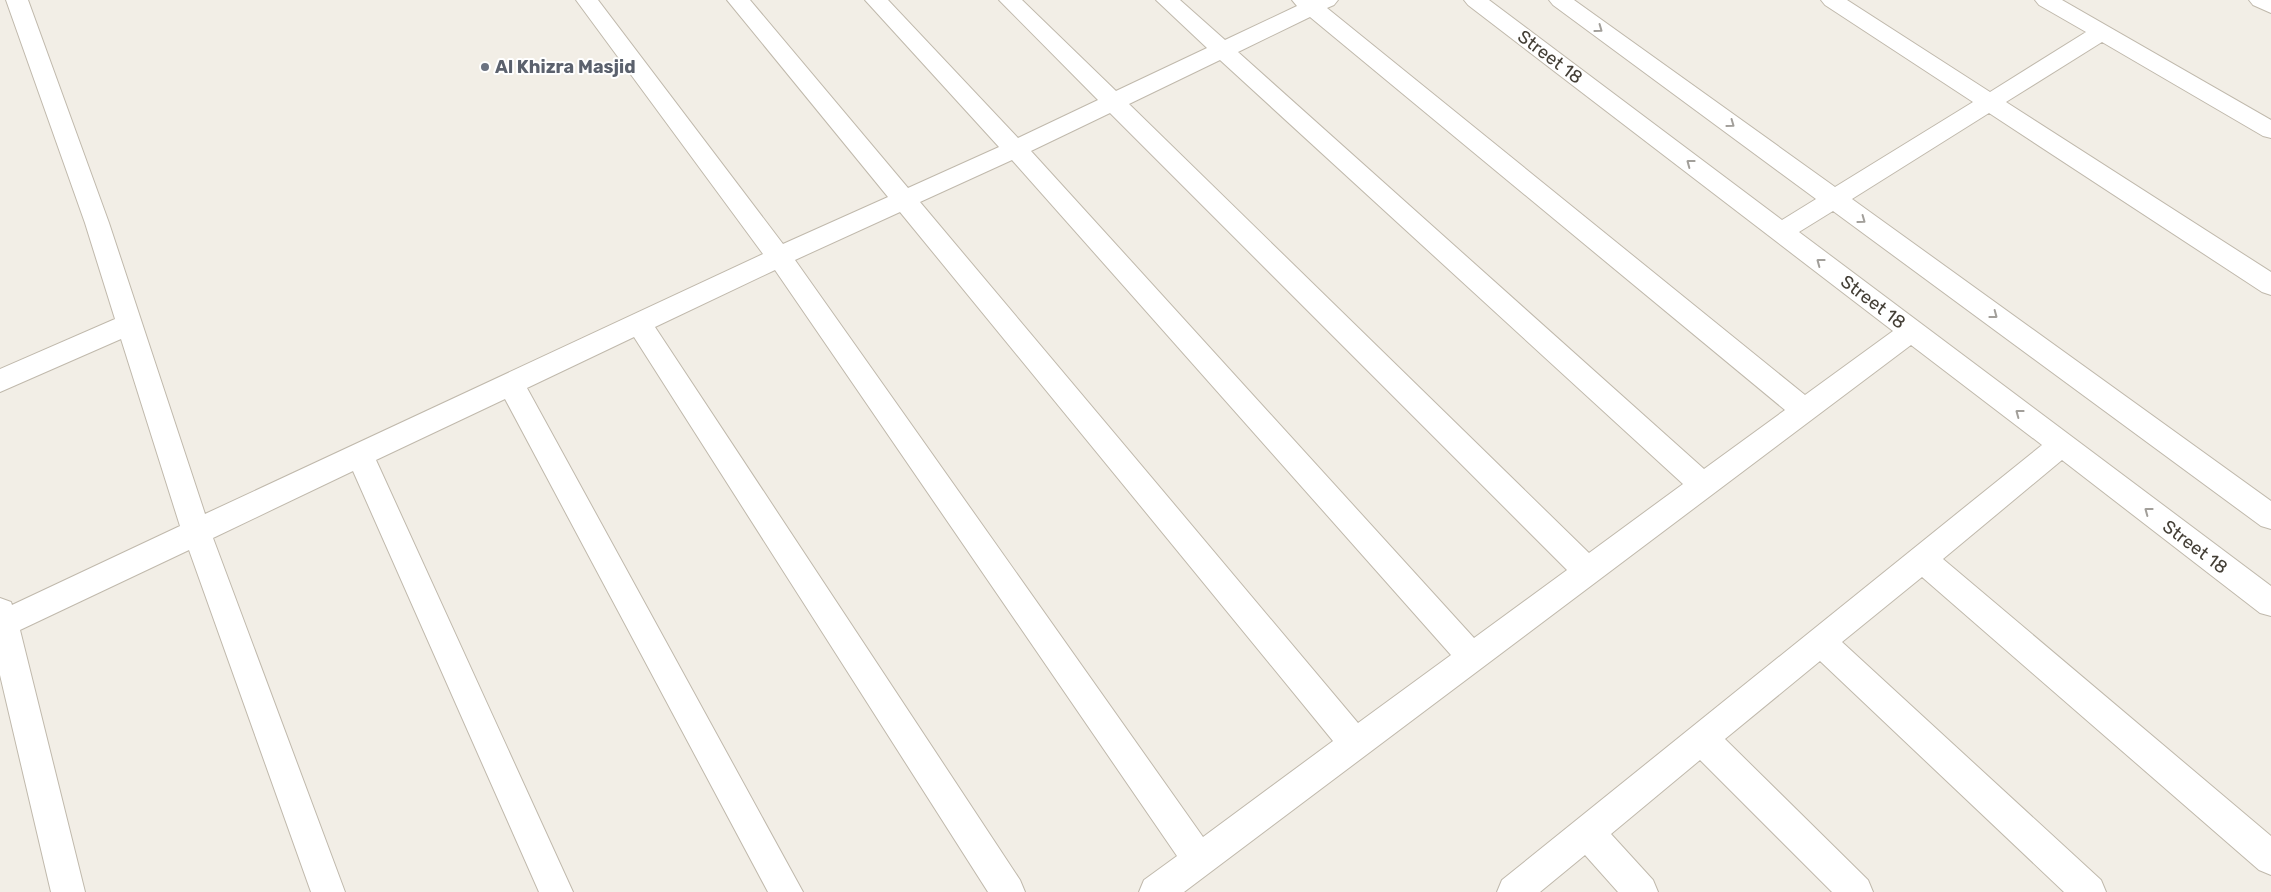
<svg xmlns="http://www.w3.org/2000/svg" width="2271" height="892" font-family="Rubik,sans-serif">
  <rect width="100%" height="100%" fill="#f2eee6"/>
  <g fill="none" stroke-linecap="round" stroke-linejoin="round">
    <defs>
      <path id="minor" d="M6,0H28L109,223L205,514L763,254L576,0H598L783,244L888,197L727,0H750L908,188L999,147L865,0H888L1018,138L1098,100L999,0H1022L1116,91L1207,48L1156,0H1180L1225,40L1297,6L1292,0H1338L1334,5L1327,8L1805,395L1893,331L1468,5L1464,0H1489L1782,220L1816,199L1553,5L1549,0H1574L1835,187L1973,102L1825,5L1821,0H1847L1990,92L2086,32L2039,5L2035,0H2062L2271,120V138L2263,136L2102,42L2006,102L2271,272V295L2262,292L1989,113L1852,199L2271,501V529L2261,526L1833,211L1799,232L2271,586V616L2260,613L2062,460L1943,559L2271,836V875L2259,870L1922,577L1842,642L2101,880L2106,892H2064L1820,661L1725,739L1868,880L1873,892H1832L1700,760L1611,834L1653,880L1658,892H1618L1585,855L1540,892H1497L1502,880L2042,445L1911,345L1184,892H1139L1144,880L1177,856L775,270L655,327L1020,880L1025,892H988L634,337L527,388L803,892H768L505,399L376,460L573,892H539L353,471L213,538L345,892H311L189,550L20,630L85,892H51L0,675V598L11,602L12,605L180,526L121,339L0,392V369L115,319L85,223ZM1310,17L1785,410L1704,469L1238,52ZM1220,60L1683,484L1589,553L1129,104ZM1110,113L1567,570L1474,638L1031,151ZM1012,160L1451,655L1358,723L920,202ZM900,212L1333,741L1203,837L795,260Z
        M2249,0H2271V13L2253,5Z"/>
    </defs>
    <use href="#minor" stroke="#c0b9ac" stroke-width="2"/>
    <use href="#minor" fill="#fff" fill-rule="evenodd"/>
  </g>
  <defs><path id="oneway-chevron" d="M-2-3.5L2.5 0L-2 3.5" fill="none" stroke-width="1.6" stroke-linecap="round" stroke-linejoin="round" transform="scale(1.25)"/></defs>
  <g stroke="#a29f9a">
    <use href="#oneway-chevron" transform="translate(1599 29) rotate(36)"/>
    <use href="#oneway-chevron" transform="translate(1731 124) rotate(36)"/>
    <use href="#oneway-chevron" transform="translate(1690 163) rotate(-143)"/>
    <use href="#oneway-chevron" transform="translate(1862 220) rotate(36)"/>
    <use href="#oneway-chevron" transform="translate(1820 262) rotate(-143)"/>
    <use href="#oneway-chevron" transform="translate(1994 315) rotate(37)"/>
    <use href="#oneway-chevron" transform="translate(2019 413) rotate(-143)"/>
    <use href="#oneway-chevron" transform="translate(2148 511) rotate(-143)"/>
  </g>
  <circle fill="#6b7280" stroke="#fff" stroke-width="2" cx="485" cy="67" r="5"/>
  <g text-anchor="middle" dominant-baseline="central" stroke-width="4" stroke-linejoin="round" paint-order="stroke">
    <g font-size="18" fill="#443f36" stroke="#fff">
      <text transform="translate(1550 57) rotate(37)">Street 18</text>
      <text transform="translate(1873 302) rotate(37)">Street 18</text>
      <text transform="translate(2195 547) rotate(37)">Street 18</text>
    </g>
    <g font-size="18" font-weight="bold" fill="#5b616d" stroke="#fff" text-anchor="start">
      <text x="495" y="67">Al Khizra Masjid</text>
    </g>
  </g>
</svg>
